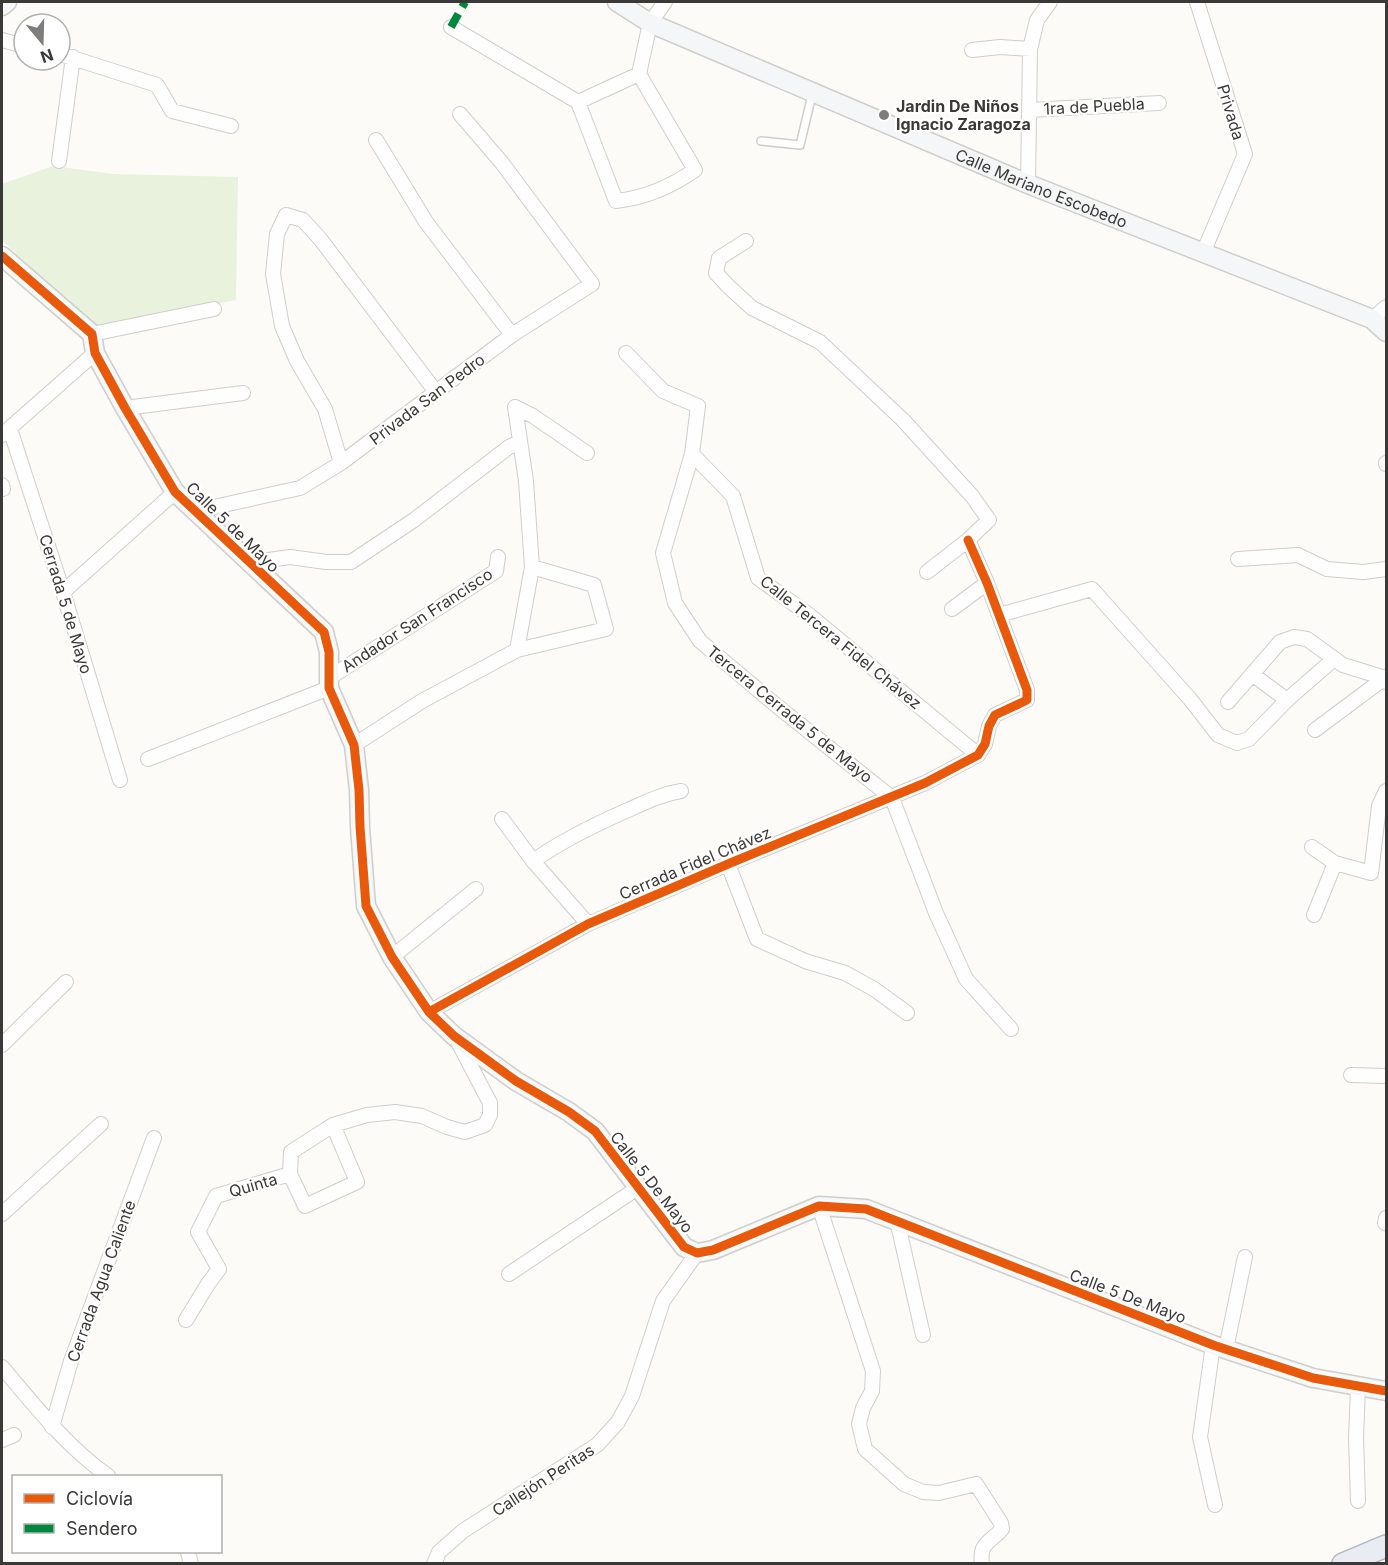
<svg xmlns="http://www.w3.org/2000/svg" width="1388" height="1565" font-family="Inter,sans-serif">
  <rect width="100%" height="100%" fill="#fdfbf8"/>
  <path fill="#e9f2dd" d="M53,166L114,174L238,177L236,300L95,329L2,240V184Z"/>
  <g fill="none" stroke-linecap="round" stroke-linejoin="round">
    <defs>
      <path id="lane" d="M761,141L800,145L812,95"/>
      <path id="street" d="M1197,2L1245,154L1203,253
        M451,27L578,102
        M2,40L24,46
        M972,50L1000,47L1030,49
        M60,54L157,85L172,111L231,126
        M578,102L616,201C644,198 672,186 695,170L639,74L650,23L665,2
        M578,102L639,74
        M1030,110L1159,103
        M376,140L426,222L512,335
        M59,161L73,57
        M1028,184L1030,49L1037,20L1050,2
        M746,241L719,258L716,273L728,286L752,308L820,342L903,420L972,496L989,520L968,540L927,572
        M1372,319L1386,307
        M92,334L214,309
        M626,353L663,391L698,406L692,454L663,553L675,603L700,641L777,706L892,798L936,913L966,979L1011,1029
        M515,407L526,481L532,567L517,650
        M515,407L533,416L587,453
        M125,408L243,393
        M10,429L63,592L120,780
        M2,435L95,353
        M692,454L733,496L758,578L809,615L978,755
        M341,463L325,409L297,361L282,326L273,274L277,234L286,215L303,220L321,240L436,392
        M1386,463V464
        M2,485L3,489
        M196,511L300,488L341,463L512,335L592,284L502,163L460,114
        M1238,559L1298,555L1327,569L1363,572L1386,569
        M248,563L290,557L326,562H351L414,520L509,447L519,442
        M63,592L175,492
        M952,609L987,583
        M999,615L1092,589L1190,699L1218,735L1237,743L1249,739L1287,700L1334,659
        M1252,674L1287,700
        M329,678L496,571L498,557
        M1228,702L1280,642L1294,637L1307,639L1343,665L1385,678L1386,682
        M1315,730L1386,677
        M354,745L422,701L517,650L606,629L594,585L532,567
        M148,759L329,688
        M502,819L533,861L588,924
        M1312,847L1335,863L1371,873L1379,806L1386,791
        M533,861C563,840 596,824 628,810C646,802 662,794 681,791
        M728,864L757,939L805,961L845,973L874,989L907,1013
        M1314,915L1335,863
        M392,957L476,889
        M429,1012L588,924L728,864L925,783L978,755L985,744L989,726L995,715L1027,700V690L987,583L968,540
        M2,1045L66,982
        M1351,1075L1386,1076
        M333,1125L357,1182L305,1206L290,1174L291,1152L333,1125L367,1115L395,1112L422,1116L447,1127L465,1132L485,1125L490,1115V1103L457,1040
        M819,1206L873,1371L872,1391L863,1408L859,1424L865,1449L904,1484L923,1492L939,1493L976,1484L1001,1523L1002,1529C990,1543 979,1542 982,1564
        M2,1214L101,1124
        M897,1220L923,1335
        M1385,1223L1386,1218
        M509,1274L639,1187
        M186,1320L208,1284L219,1269L198,1232L216,1196L290,1174
        M1213,1345L1200,1437L1215,1505
        M1226,1349L1245,1257
        M2,1367C35,1406 66,1446 108,1476
        M1358,1387L1356,1438L1358,1501
        M52,1427L71,1361L154,1138
        M2,1440L14,1435
        M188,1552L191,1564
        M434,1564L439,1552L463,1531L597,1445L618,1422L632,1396L663,1301L697,1253"/>
      <g id="secondary">
        <path id="s1" d="M617,2L650,23L1028,184L1372,319L1386,332"/>
        <path d="M2,6L7,2"/>
        <path d="M2,256L92,334L95,353L125,408L175,492L324,632L329,652V688L354,745L359,790L360,827L366,906L392,957L429,1012L454,1036L516,1081L569,1112L595,1131L684,1247L697,1253L713,1250L819,1206L866,1209L1213,1345L1313,1378L1386,1391"/>
      </g>
      <path id="primary" d="M1343,1564L1386,1546"/>
    </defs>
    <use href="#lane" stroke="#cfcecb" stroke-width="10"/>
    <use href="#street" stroke="#cfcecb" stroke-width="16"/>
    <use href="#secondary" stroke="#cfcecb" stroke-width="21"/>
    <use href="#primary" stroke="#b2b7c1" stroke-width="24"/>
    <use href="#lane" stroke="#fffefe" stroke-width="7"/>
    <use href="#street" stroke="#fffefe" stroke-width="14"/>
    <use href="#secondary" stroke="#f4f6f8" stroke-width="18"/>
    <use href="#primary" stroke="#e9edf3" stroke-width="21"/>
    <path stroke="#00873e" stroke-width="8" stroke-dasharray="15 8" stroke-linecap="butt" d="M451,27L465,2"/>
    <defs>
      <path id="cycleway" d="M2,256L92,334L95,353L125,408L175,492L324,632L329,652V688L354,745L359,790L360,827L366,906L392,957L429,1012L454,1036L516,1081L569,1112L595,1131L684,1247L697,1253L713,1250L819,1206L866,1209L1213,1345L1313,1378L1386,1391
        M429,1012L588,924L728,864L925,783L978,755L985,744L989,726L995,715L1027,700V690L987,583L968,540"/>
    </defs>
    <use href="#cycleway" stroke="#fff" stroke-width="13"/>
    <use href="#cycleway" stroke="#e8590c" stroke-width="9"/>
  </g>
  <circle fill="#7e7d7b" stroke="#fff" stroke-width="2" cx="884" cy="115" r="6"/>
  <g text-anchor="middle" dominant-baseline="central" stroke-width="4.5" stroke-linejoin="round" paint-order="stroke">
    <g font-size="16" font-weight="bold" fill="#3a3937" stroke="#fff" text-anchor="start">
      <text x="896" y="106">Jardin De Niños<tspan x="896" dy="18">Ignacio Zaragoza</tspan></text>
    </g>
    <g font-size="16" fill="#3a3937" stroke="#fff">
      <text transform="translate(1094 106) rotate(-3)">1ra de Puebla</text>
      <text transform="translate(1231 112) rotate(73)">Privada</text>
      <text stroke="none"><textPath href="#s1" startOffset="464">Calle Mariano Escobedo</textPath></text>
      <text transform="translate(427 399) rotate(-37)">Privada San Pedro</text>
      <text transform="translate(233 527) rotate(44)">Calle 5 de Mayo</text>
      <text transform="translate(66 604) rotate(73)">Cerrada 5 de Mayo</text>
      <text transform="translate(417 620) rotate(-33)">Andador San Francisco</text>
      <text transform="translate(841 642) rotate(39)">Calle Tercera Fidel Chávez</text>
      <text transform="translate(790 714) rotate(39)">Tercera Cerrada 5 de Mayo</text>
      <text transform="translate(695 863) rotate(-23)">Cerrada Fidel Chávez</text>
      <text transform="translate(652 1182) rotate(52)">Calle 5 De Mayo</text>
      <text transform="translate(253 1185) rotate(-16)">Quinta</text>
      <text transform="translate(101 1281) rotate(-70)">Cerrada Agua Caliente</text>
      <text transform="translate(1128 1296) rotate(21)">Calle 5 De Mayo</text>
      <text transform="translate(543 1480) rotate(-33)">Callejón Peritas</text>
    </g>
  </g>
  <rect width="1388" height="1565" fill="none" stroke="#3a3937" stroke-width="6"/>
  <rect x="12" y="1475" width="210" height="78" fill="#ffffff" stroke="#b0b0af" stroke-width="1.5"/>
  <rect x="24" y="1494" width="30" height="9" fill="#e8590c" stroke="#b0b0af" stroke-width="1.5"/>
  <text x="66" y="1505" font-size="18" fill="#3a3937">Ciclovía</text>
  <rect x="24" y="1524" width="30" height="9" fill="#00873e" stroke="#b0b0af" stroke-width="1.5"/>
  <text x="66" y="1535" font-size="18" fill="#3a3937">Sendero</text>
  <g transform="translate(42 42) rotate(161)"><circle r="28" fill="#ffffff" stroke="#b0b0af" stroke-width="1.5"/>
  <path d="M0-4.5L10 22L0 15L-10 22Z" fill="#7e7d7b"/>
  <text y="-9" font-size="16" font-weight="bold" text-anchor="middle" fill="#3a3937">N</text>
  </g>
</svg>
